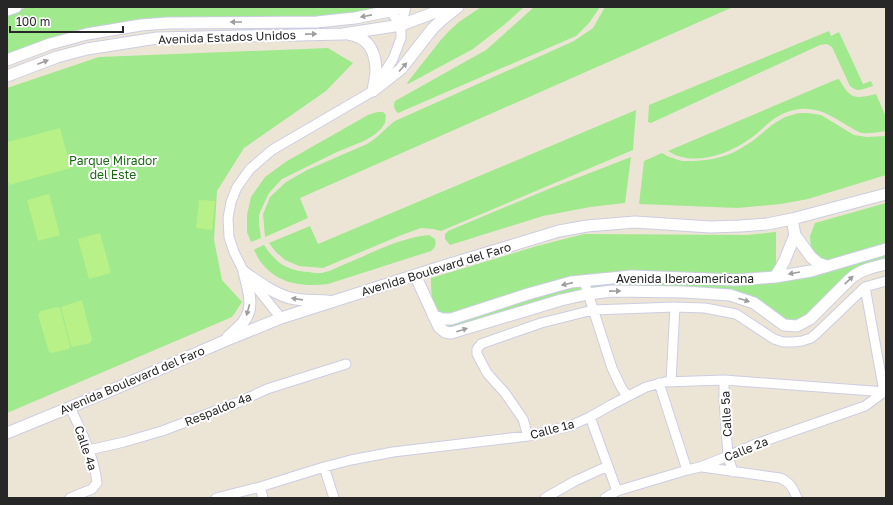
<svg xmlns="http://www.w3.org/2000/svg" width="893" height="505" font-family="'Golos Text',sans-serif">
  <rect width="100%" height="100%" fill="#ece5d6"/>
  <path fill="#a1e98d" d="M28,7H383L351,15L210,19L166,18L7,56V14Z
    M481,7H524L504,25L473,49L408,84L407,83L440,41L449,31L459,22Z
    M534,7H600L589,23L576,36L398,113C394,109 393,106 395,101L486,50L504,34Z
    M605,7H733L300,198L308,218L265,237L263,214L270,197L286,182L307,170L367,144C378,138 385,128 395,121L574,41L593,28Z
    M829,31L831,36L839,32L863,84L871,81L873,86C863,89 858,93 850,86L832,47L827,44L820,45L651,123L648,122L649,105Z
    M328,48L353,63L326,91L244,148L217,191L214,240L222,280L242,302L232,317L7,413V88L99,57Z
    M839,79C851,100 854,99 876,94L886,117V131C878,132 869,134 862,133C857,132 852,128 848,126C830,115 816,105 794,110C772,115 765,129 748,140C727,155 692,167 668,151L835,80Z
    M636,110L633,150L441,231L433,229L421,228L399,236L323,268L299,266L285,260L275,251L269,243L310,226L318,244Z
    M377,112H383L386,115L385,123L381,129L374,135L364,141L337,152L282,179L269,193L261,210L259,215V224L261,238L251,242L247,232V215L251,197L265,177L287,161L368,115Z
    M807,113L821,115L854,135L867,137L886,136V175L808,199L781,204L738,208L639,204L644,161L662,153C668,157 675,159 682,161C686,161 690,161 694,161C713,160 731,156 746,145C762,136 774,119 792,115C796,113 802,113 807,113Z
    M631,157L625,203L590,207L543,216L450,245L445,239V234L448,231L551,188Z
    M886,203V246L832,261L823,260L811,250L810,236L815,223Z
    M776,232V272L732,276L631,273L452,314L441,315C431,301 431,295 431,278L537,246L584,234L747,235Z
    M429,235L435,239C436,244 436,247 431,251L328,284C301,287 277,284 260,261C258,258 256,254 254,250L255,249L264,245C276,263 287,271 309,272C314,273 320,274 325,272C331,271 338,267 345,264C370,254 401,237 429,235Z
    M886,251V262L873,266L797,324L784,323L754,301L612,290L452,330L449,326L450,321L572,284L638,278L737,282Z"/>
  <path fill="#b7f187" d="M60,128L71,168L9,185L7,177V142Z
    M49,194L60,235L38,241L27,200Z
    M199,200L215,201L212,230L196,228Z
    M100,233L111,273L89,279L78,239Z
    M82,300L92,340L90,343L73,347L71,346L61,307Z
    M57,307L60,308L70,346L69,349L52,353L49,352L38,315L41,311Z"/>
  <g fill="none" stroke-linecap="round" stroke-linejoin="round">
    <defs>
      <path id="minor" d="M389,7L390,11L401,25
        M584,281L612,368L621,387L627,396
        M281,318L244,272L234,252L229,237L228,218L231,202L237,187L250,169L272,150L373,91L393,59L401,38V25L406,7
        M724,380V400L728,456L733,472
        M671,381L675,307
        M659,383L687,470
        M590,417L617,491
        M528,436L523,419L505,393L487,373L477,354V349L481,344L541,323L593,310L675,307L705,308L736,314L774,339L783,342H793L802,341L811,338L817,333L865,287L886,281
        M89,450L124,442L162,431L239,402L267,389L346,364
        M324,467L334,498
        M702,467L780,478C790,482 793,488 797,498
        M260,487L263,498
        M70,498L92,489L97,483C94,456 81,431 70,407
        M216,498L260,487L324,467L351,460L393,452L528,436L570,426L590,417L611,405L646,387L665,382L724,380L886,392
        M545,498L575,481L608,466
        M605,498L617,491L687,470L700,467L728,456L753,445L865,406L884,392L865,287"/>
      <path id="tertiary" d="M7,10L16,7
        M348,34C368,37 375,50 376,69C376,76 374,84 373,91
        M7,60L50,44L87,34L141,25L167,23L317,22L355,18L390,11L403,7
        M7,76L57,57L87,49L157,38L343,34L401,25L449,7
        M373,91L401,69L433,28L444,18L458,7
        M792,219L795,235L811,257L818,263L826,266
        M244,272C258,282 273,293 290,298C302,301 315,300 327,301
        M415,275L439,327L445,332L451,333L561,300L588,294L612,291L684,292L730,295L754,303L784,325L797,326L810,319L850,279C860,270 873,267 886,264
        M775,277L784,262L795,235
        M433,315L442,319H451L528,294L571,282L632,276L736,280L775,277L811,271L886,249
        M228,337C233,332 240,327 244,321C255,307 248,288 244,272
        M7,433L112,390L222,342L281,318L447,265L559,231L587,226L635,222L710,227L740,226L767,224L792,219L886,194"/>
    </defs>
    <use href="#minor" stroke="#cccde2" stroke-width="11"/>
    <use href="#tertiary" stroke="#cccde2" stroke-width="13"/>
    <use href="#minor" stroke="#fff" stroke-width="9"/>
    <use href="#tertiary" stroke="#fff" stroke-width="11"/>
  </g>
  <defs><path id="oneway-solid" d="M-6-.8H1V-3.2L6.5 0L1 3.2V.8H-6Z"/></defs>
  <g fill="#9e9e9e">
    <use href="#oneway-solid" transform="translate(366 16) rotate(169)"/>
    <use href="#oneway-solid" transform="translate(236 22) rotate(180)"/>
    <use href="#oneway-solid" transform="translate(311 34) rotate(-1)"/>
    <use href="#oneway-solid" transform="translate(43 62) rotate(-21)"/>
    <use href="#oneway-solid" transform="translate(403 67) rotate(-48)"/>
    <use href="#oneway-solid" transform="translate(794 273) rotate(170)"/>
    <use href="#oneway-solid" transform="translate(849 280) rotate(-43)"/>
    <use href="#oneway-solid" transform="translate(567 284) rotate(167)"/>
    <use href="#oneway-solid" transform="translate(615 291) rotate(-1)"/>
    <use href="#oneway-solid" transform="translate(297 299) rotate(-172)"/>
    <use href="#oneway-solid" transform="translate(744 300) rotate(18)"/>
    <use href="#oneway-solid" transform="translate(248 310) rotate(105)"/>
    <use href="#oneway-solid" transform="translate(462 330) rotate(-17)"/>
  </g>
  <g text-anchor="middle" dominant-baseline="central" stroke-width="4" stroke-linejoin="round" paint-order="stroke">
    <g font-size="12" fill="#272727" stroke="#fff">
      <text transform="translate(227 37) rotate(-2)">Avenida Estados Unidos</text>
      <text transform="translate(436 269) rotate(-17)">Avenida Boulevard del Faro</text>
      <text x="685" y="278">Avenida Iberoamericana</text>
      <text transform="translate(132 380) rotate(-23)">Avenida Boulevard del Faro</text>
      <text transform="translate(218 409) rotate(-22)">Respaldo 4a</text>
      <text transform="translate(726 414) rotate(-93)">Calle 5a</text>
      <text transform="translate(552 429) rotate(-15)">Calle 1a</text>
      <text transform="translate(86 448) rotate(71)">Calle 4a</text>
      <text transform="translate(746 449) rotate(-22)">Calle 2a</text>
    </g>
    <g font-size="12" fill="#196912" stroke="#fff">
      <text x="113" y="160">Parque Mirador<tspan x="113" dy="14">del Este</tspan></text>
    </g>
  </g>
  <rect width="893" height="505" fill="none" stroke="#272727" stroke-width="16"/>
  <path d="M10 26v6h113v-6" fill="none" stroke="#272727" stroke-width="2"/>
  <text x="16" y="26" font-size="12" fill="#272727" stroke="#ffffff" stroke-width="3" paint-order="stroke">100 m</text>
</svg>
